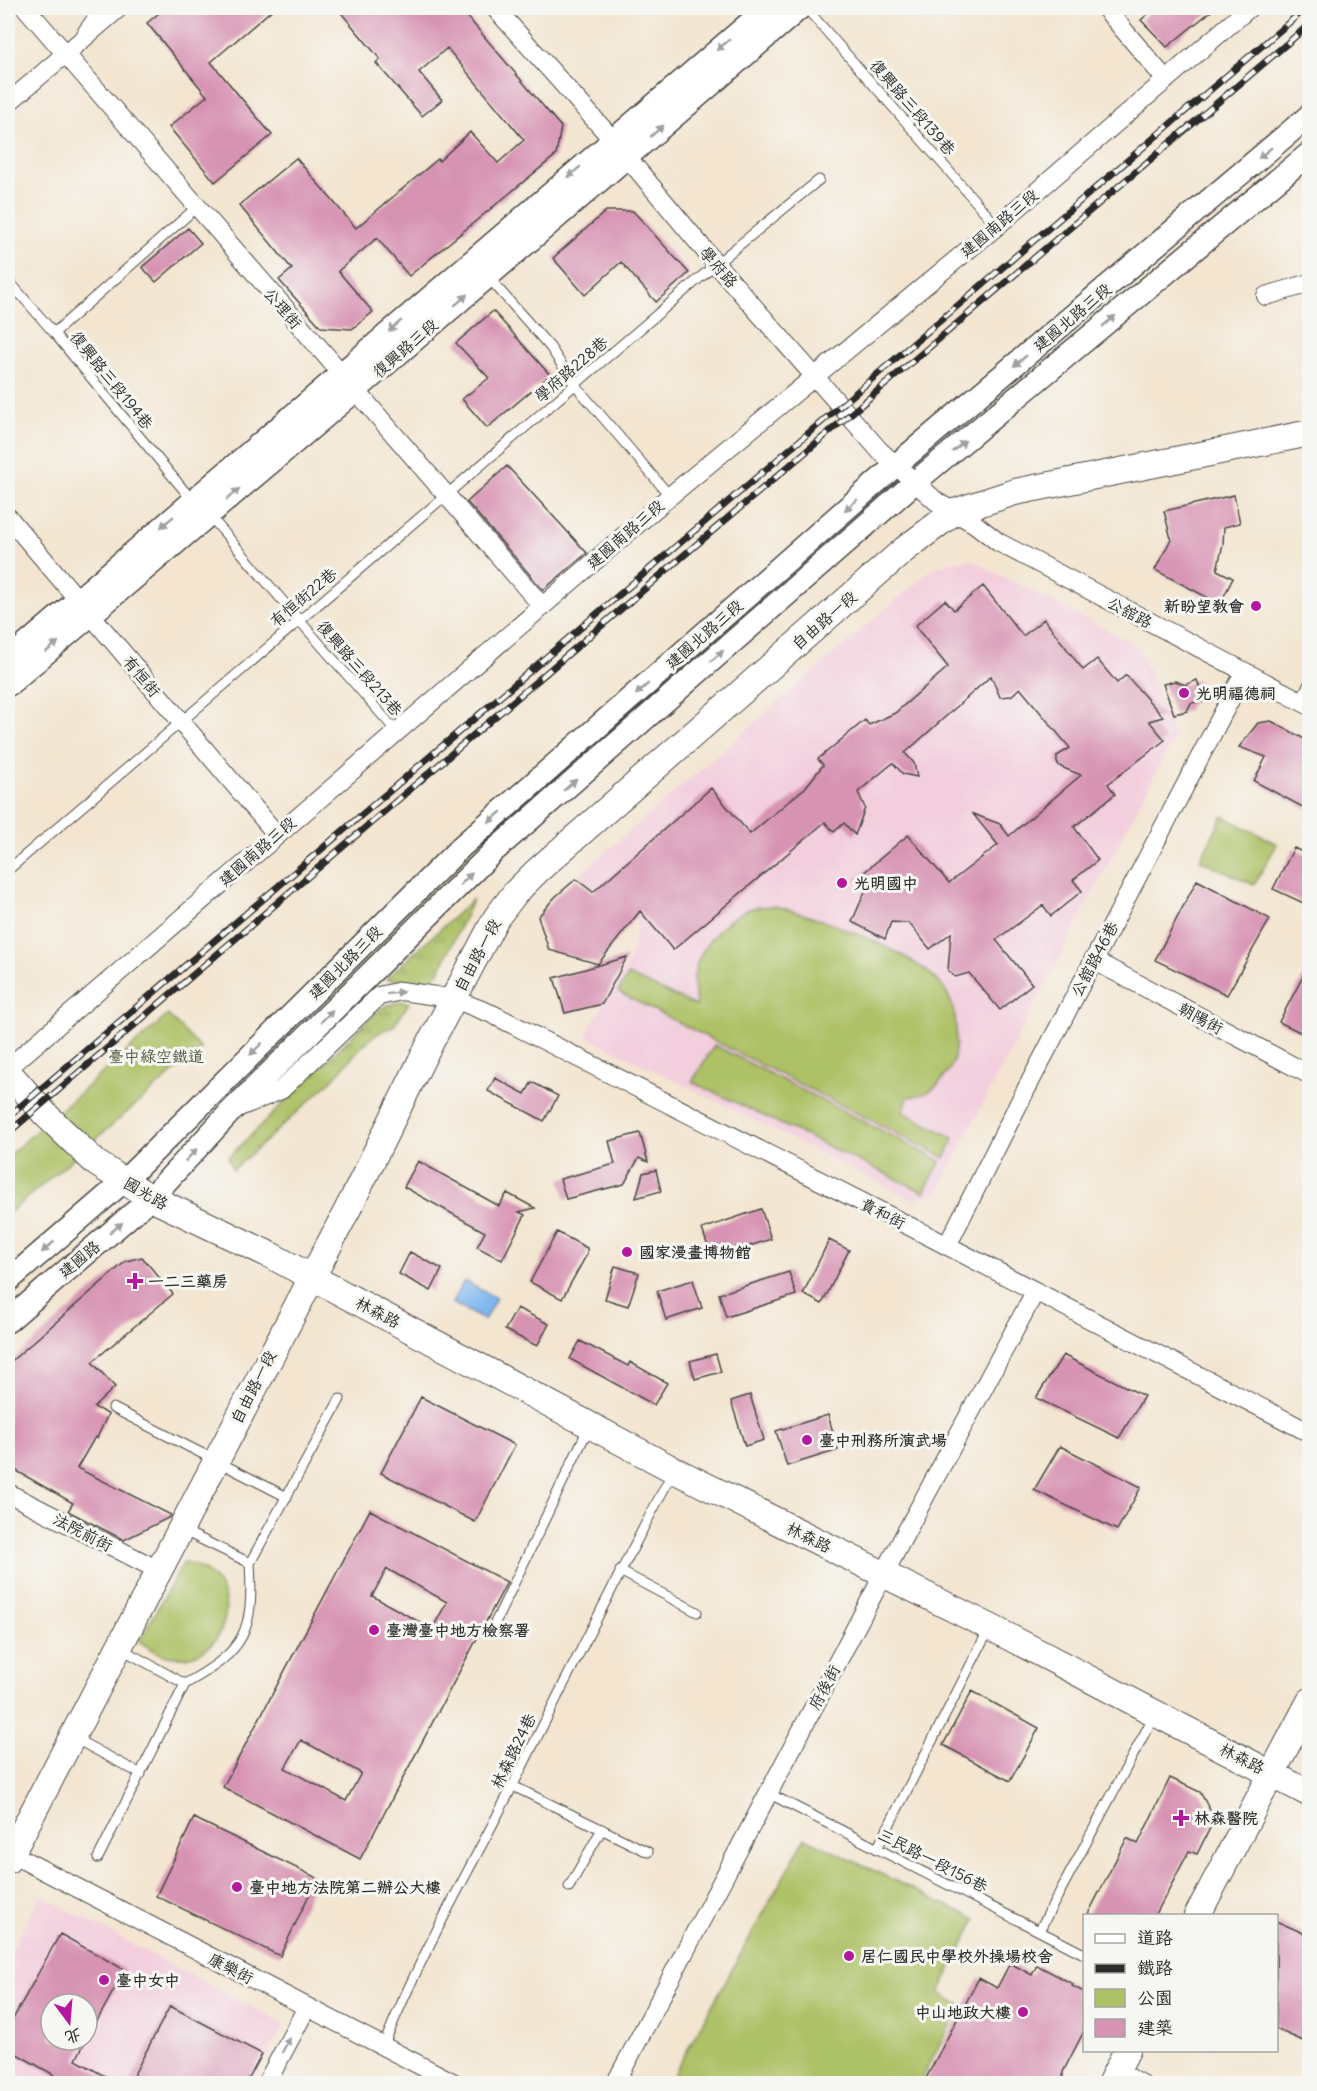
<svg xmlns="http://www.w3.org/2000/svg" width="1317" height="2091" font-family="Delius,'LXGW WenKai TC',sans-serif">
  <defs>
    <pattern id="grass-tufts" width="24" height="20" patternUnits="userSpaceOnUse" patternTransform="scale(1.5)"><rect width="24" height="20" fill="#adc166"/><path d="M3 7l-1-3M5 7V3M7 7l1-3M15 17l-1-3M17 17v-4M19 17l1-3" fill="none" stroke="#8d9d54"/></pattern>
  </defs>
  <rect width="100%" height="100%" fill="#f6f6f2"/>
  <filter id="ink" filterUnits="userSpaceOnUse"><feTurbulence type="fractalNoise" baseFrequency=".0167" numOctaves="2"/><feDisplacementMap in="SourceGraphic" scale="12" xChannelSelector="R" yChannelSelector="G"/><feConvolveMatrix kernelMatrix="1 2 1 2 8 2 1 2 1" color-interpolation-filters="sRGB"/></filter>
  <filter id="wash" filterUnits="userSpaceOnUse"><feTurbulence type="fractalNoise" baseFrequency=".008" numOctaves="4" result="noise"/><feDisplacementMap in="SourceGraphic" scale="24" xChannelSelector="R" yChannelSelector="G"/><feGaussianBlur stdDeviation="1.35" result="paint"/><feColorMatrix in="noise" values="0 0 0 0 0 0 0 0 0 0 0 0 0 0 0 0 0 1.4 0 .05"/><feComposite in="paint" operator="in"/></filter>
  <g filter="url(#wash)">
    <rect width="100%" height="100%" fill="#f3e5d0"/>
    <path fill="#f3cfde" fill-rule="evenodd" d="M971,560L1138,646L1175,736L937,1192L913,1200L590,1038L586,1034L628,962L638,924L635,919L578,876L933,568L951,562Z
      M40,1895L285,2025L252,2083L8,2084V1957ZM51,2004H87V2040H51Z"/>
    <path fill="url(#grass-tufts)" stroke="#6c7648" stroke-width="1.5" d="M473,899L439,972L424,984L386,979Z
      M402,1001L409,1003L393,1027C365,1034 349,1064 329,1083C297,1113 265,1141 233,1170L228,1158L368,1020L383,1007Z"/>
    <path fill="#adc166" stroke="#6c7648" stroke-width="1.5" d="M1223,816L1277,844L1254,885L1200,860Z
      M775,906C818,917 917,952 943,987C958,1008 958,1034 954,1058C952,1069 940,1084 930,1091C924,1095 916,1096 908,1097L903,1112L954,1138L945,1158L618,992L628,975L696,1006C696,997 693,987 694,978C696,950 723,920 747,910C756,906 767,907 775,906Z
      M168,1015L201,1049L8,1214V1156Z
      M714,1045L941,1161L924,1192L692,1082Z
      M184,1562C254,1578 228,1673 163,1655C155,1653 147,1646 139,1641Z
      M805,1838L976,1919L939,1993L961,2005L919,2083H669Z"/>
    <path fill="#7fb7ef" stroke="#55718d" stroke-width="1.5" d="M464,1281L496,1298L484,1320L452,1303Z"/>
    <g id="blocks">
      <path fill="#d793b2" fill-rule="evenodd" d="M165,8H274L211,62L272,135L215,182L169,127L207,96L147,23Z
        M337,8H460L561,127L556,155L409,276L377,238L338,271L373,312L352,329L321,327L279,280L292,269L239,205L296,158L356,228L438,159L439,161L470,132L498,163L524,140L447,48L419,72L442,100L422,116L376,63L380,59Z
        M1155,8H1215L1167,47L1141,20Z
        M606,211H633L689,273L656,302L621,262L585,295L553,258Z
        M188,228L201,243L156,282L142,267Z
        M493,311L550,375L487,428L462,399L489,378L456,343Z
        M507,466L587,553L543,590L467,502Z
        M1234,495L1240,523L1224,527L1223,544L1217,570L1233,578L1220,604L1155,570L1171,539L1164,511Z
        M983,586L1023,636L1044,619L1083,670L1097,659L1117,683L1126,675L1163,717L1149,721L1165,740L1108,784L1115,794L1074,827L1098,860L1073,880L1082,891L1051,916L1043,905L996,940L1032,984L1000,1010L969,973L955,977L948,971L951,933L930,949L909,923L891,922L885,939L852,922L866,889L856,879L908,835L949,883L998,845L973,814L1000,824L1009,836L1081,775L1061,767L1057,763V756L1070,748L1020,688L1011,696L1000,697L991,676L905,753L914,763L917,777L903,774L893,763L858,792L865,808L855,835L844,823L834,832L825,822L673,950L640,911L598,964L549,950L538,917L555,897L576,879L593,892L711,788L750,834L789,801L805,788L823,765L818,759L865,720L869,725L895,713L948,667L915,626L945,600L954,610Z
        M1197,680L1204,701L1191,703L1187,711L1174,714L1163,684L1175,681L1185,685Z
        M1271,721L1310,742V811L1254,781L1266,757L1239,747L1258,723Z
        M1294,848L1310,856V906L1273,889Z
        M1197,880L1270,919L1227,995L1155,960Z
        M627,957L602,1004L565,1013L554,978Z
        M1310,963V1037L1279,1022Z
        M495,1078L525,1094L532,1082L558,1096L544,1121L488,1091Z
        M640,1133L648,1162L639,1158L624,1184L566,1199L560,1179L615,1164L609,1141Z
        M418,1161L499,1206L507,1193L535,1208L519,1212L525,1215L502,1260L477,1247L485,1232L404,1187Z
        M656,1170L661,1191L636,1198L643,1173Z
        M761,1209L771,1239L712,1258L702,1229Z
        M557,1232L587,1248V1254L562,1299L530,1282Z
        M829,1240L849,1250L822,1304L803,1294Z
        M410,1252L442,1269L431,1291L399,1274Z
        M142,1257L173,1294L92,1362L115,1387L94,1407L108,1414L97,1438L95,1437L77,1468L171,1515L170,1517L124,1540L68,1511L73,1503L8,1466V1364L126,1261Z
        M615,1266L639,1273L628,1306L605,1299Z
        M789,1272L796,1295L726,1317L719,1294Z
        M693,1280L702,1308L666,1320L657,1291Z
        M517,1308L549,1324L537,1346L505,1330Z
        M580,1341L628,1366L630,1362L667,1383L654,1405L570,1359Z
        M716,1354L721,1372L695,1379L690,1361Z
        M1063,1355L1144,1396L1119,1438L1036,1398Z
        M750,1395L764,1440L745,1446L731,1401Z
        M421,1397L515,1445L475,1522L381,1473Z
        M828,1415L838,1450L787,1466L776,1431Z
        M1060,1446L1141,1487L1117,1530L1034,1490Z
        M370,1510L507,1582L360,1859L223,1787ZM387,1569L447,1602L432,1629L372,1596ZM301,1740L361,1773L346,1801L285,1768Z
        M972,1691L1039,1728L1010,1781L943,1745Z
        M1170,1778L1200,1792L1211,1812L1212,1824L1197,1854L1189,1851L1155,1916H1087L1127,1838L1138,1844Z
        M194,1818L317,1878L280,1956L156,1896Z
        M1276,1921L1310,1936V2044L1276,2029Z
        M60,1934L125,1970L87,2039V2004H51V2040H86L76,2060L119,2084H70L8,2049V2028Z
        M1010,1963L1032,1975L1037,1965L1073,1984L1072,1986L1084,1992V2031L1063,2072V2084H923L979,1978L997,1988Z
        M170,2006L262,2054L246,2084H129Z"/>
    </g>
  </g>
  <g filter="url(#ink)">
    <use href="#blocks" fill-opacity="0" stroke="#494744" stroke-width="1.5"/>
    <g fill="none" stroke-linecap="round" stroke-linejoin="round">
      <defs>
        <path id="service" d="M806,8L997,226
          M83,30L99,8
          M488,277L550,347L575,385L670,496
          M8,280L54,333L192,500
          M54,333L197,207
          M210,516L299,620L396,731
          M1299,701L1310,682
          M8,870L716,264L819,180
          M113,1408L287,1497
          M250,1563L340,1399
          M620,1571L697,1612
          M494,1625L589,1427
          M120,1648L185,1684C246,1650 254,1631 250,1563L182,1530
          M74,1738L141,1774
          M513,1786L648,1852
          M768,1793L1084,1954
          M877,1849L989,1629
          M98,1858L185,1684
          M569,1887L602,1829
          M1039,1931L1155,1714
          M383,2047C419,1957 468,1873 512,1787C565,1682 617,1576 673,1472"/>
        <path id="minor" d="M26,8L542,606
          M495,8L612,139L716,264L880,451L937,502L975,524L998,542L1310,706
          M1105,8L1166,80
          M8,103L119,8
          M1266,296L1310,283
          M8,517L277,835
          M1093,960L1310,1075
          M8,1068L670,496L997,226L1249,8
          M237,1108L281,1090L379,996L401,991L436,996L454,999L492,1014L911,1227L1310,1433
          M947,1246L1019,1103L1244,673
          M8,1493L158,1570
          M8,1852L456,2084
          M1117,2071L1141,2084
          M266,2084L307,2007
          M615,2084L905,1534L1035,1292"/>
        <path id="tertiary" d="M8,660L767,8
          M8,685L355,391L800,8
          M8,1281L124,1181L462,846L895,466L1310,115
          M8,1321L151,1198L232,1110L494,851L914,483L1310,153"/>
        <path id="secondary" d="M8,1072L45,1114L96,1163L151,1198L270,1255L674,1470L990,1627L1310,1794
          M8,1860L353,1199L425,1053L496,918L516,892L537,871L905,549L954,512L1015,492L1310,433
          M1197,1916L1310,1701
          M1110,2084L1127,2050"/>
      </defs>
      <use href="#service" stroke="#494744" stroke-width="11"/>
      <use href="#minor" stroke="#494744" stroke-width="20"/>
      <use href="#tertiary" stroke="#494744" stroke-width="25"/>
      <use href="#secondary" stroke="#494744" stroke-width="28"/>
      <use href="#service" stroke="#fff" stroke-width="9"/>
      <use href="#minor" stroke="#fff" stroke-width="18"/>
      <use href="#tertiary" stroke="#fff" stroke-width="22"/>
      <use href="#secondary" stroke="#fff" stroke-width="26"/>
      <defs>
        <path id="rail" d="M8,1117L1306,8
          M8,1133L683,556L1310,24"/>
      </defs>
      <use href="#rail" stroke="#2b2b2b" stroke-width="7"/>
      <use href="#rail" stroke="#f6f6f2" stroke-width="4.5" stroke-dasharray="14" stroke-linecap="butt"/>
    </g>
    <defs><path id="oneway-solid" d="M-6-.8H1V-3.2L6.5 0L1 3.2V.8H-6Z" transform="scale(1.5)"/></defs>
    <g fill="#a0a0a0">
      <use href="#oneway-solid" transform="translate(723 45) rotate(140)"/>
      <use href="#oneway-solid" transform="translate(657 131) rotate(-41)"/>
      <use href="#oneway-solid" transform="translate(1265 153) rotate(140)"/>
      <use href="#oneway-solid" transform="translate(574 172) rotate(139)"/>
      <use href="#oneway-solid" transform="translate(461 300) rotate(-41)"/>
      <use href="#oneway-solid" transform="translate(1109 321) rotate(-40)"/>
      <use href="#oneway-solid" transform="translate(395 326) rotate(139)"/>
      <use href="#oneway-solid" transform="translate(1020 361) rotate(140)"/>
      <use href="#oneway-solid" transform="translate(959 446) rotate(-40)"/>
      <use href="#oneway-solid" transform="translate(233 494) rotate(-40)"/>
      <use href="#oneway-solid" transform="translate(851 505) rotate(139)"/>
      <use href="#oneway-solid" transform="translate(167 522) rotate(139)"/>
      <use href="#oneway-solid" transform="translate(52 647) rotate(-40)"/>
      <use href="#oneway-solid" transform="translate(717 656) rotate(-41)"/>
      <use href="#oneway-solid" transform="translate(642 689) rotate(139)"/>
      <use href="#oneway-solid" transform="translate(570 785) rotate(-41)"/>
      <use href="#oneway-solid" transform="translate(495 817) rotate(139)"/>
      <use href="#oneway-solid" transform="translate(466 879) rotate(-45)"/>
      <use href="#oneway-solid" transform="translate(395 993) rotate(-7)"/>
      <use href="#oneway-solid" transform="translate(327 1016) rotate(-45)"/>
      <use href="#oneway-solid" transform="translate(256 1049) rotate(135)"/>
      <use href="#oneway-solid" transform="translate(191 1155) rotate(-47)"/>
      <use href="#oneway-solid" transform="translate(116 1228) rotate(-40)"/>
      <use href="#oneway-solid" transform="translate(48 1247) rotate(139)"/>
      <use href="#oneway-solid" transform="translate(286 2045) rotate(-62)"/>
    </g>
  </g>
  <g fill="#b5179e" stroke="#f6f6f2" stroke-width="2">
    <circle cx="1256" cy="606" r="6"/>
    <circle cx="1184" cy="693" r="6"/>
    <circle cx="842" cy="883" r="6"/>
    <circle cx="627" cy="1252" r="6"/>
    <path d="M132 1272h6v6h6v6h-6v6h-6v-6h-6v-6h6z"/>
    <circle cx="807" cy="1440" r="6"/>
    <circle cx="374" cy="1630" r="6"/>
    <path d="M1178 1809h6v6h6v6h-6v6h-6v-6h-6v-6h6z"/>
    <circle cx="237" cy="1887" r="6"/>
    <circle cx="849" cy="1956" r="6"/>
    <circle cx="104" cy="1980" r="6"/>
    <circle cx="1023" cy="2012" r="6"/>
  </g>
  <g text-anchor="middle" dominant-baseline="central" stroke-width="6" stroke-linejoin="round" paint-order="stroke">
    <g font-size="16" fill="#2b2b2b" stroke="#f6f6f2">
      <text transform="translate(913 107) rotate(49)">復興路三段139巷</text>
      <text transform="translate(999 223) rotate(-40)">建國南路三段</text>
      <text transform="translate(719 267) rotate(49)">學府路</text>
      <text transform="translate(283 308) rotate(49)">公理街</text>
      <text transform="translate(1072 317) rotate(-40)">建國北路三段</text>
      <text transform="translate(405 348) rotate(-41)">復興路三段</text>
      <text transform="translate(571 369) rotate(-41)">學府路228巷</text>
      <text transform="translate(112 380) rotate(51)">復興路三段194巷</text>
      <text transform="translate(625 534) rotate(-41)">建國南路三段</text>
      <text transform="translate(303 597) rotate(-40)">有恒街22巷</text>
      <text transform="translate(1130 612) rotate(28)">公舘路</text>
      <text transform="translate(824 620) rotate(-41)">自由路一段</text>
      <text transform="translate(704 634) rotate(-41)">建國北路三段</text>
      <text transform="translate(360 668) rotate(49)">復興路三段213巷</text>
      <text transform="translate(142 676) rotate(50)">有恒街</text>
      <text transform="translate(257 851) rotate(-41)">建國南路三段</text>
      <text transform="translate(477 955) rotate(-62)">自由路一段</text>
      <text transform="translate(1094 959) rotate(-62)">公舘路46巷</text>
      <text transform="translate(345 962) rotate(-45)">建國北路三段</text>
      <text transform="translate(1201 1018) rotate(28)">朝陽街</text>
      <text transform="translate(146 1193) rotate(30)">國光路</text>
      <text transform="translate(883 1213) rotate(27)">貴和街</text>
      <text transform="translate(79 1259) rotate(-40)">建國路</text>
      <text transform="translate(378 1312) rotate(28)">林森路</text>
      <text transform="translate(253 1387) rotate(-63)">自由路一段</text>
      <text transform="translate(83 1532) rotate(27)">法院前街</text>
      <text transform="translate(809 1537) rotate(26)">林森路</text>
      <text transform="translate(824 1687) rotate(-62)">府後街</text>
      <text transform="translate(513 1751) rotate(-64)">林森路24巷</text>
      <text transform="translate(1242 1758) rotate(27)">林森路</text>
      <text transform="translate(933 1860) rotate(27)">三民路一段156巷</text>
      <text transform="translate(231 1968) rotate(27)">康樂街</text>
    </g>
    <g font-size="16" font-weight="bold" fill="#2b2b2b" stroke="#f6f6f2" text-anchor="start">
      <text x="1244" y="606" text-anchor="end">新盼望教會</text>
      <text x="1196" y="693">光明福德祠</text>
      <text x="854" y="883">光明國中</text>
      <text x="639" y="1252">國家漫畫博物館</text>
      <text x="148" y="1281">一二三藥房</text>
      <text x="819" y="1440">臺中刑務所演武場</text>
      <text x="386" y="1630">臺灣臺中地方檢察署</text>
      <text x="1194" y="1818">林森醫院</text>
      <text x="249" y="1887">臺中地方法院第二辦公大樓</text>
      <text x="861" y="1956">居仁國民中學校外操場校舍</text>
      <text x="116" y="1980">臺中女中</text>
      <text x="1011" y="2012" text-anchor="end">中山地政大樓</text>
    </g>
    <g font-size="16" fill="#52583d" stroke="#f6f6f2">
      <text x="156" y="1056">臺中綠空鐵道</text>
    </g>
  </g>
  <rect width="1317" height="2091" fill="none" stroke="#f6f6f2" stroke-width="30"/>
  <rect x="1083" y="1914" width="195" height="138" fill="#f6f6f2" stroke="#a5a5a2" stroke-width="1.5"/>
  <rect x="1095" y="1934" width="30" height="9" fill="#ffffff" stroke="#a5a5a2" stroke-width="1.5"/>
  <text x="1137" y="1944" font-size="18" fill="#2b2b2b">道路</text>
  <rect x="1095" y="1964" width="30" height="9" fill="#2b2b2b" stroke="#a5a5a2" stroke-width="1.5"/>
  <text x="1137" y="1974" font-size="18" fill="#2b2b2b">鐵路</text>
  <rect x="1095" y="1989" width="30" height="18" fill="#adc166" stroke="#a5a5a2" stroke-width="1.5"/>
  <text x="1137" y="2004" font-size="18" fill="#2b2b2b">公園</text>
  <rect x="1095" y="2019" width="30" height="18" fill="#d793b2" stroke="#a5a5a2" stroke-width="1.5"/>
  <text x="1137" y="2034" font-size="18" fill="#2b2b2b">建築</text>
  <g transform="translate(69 2022) rotate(164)"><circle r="28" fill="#f6f6f2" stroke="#a5a5a2" stroke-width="1.5"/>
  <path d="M0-4.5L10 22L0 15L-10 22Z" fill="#b5179e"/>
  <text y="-9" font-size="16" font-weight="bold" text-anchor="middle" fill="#2b2b2b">北</text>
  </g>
</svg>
